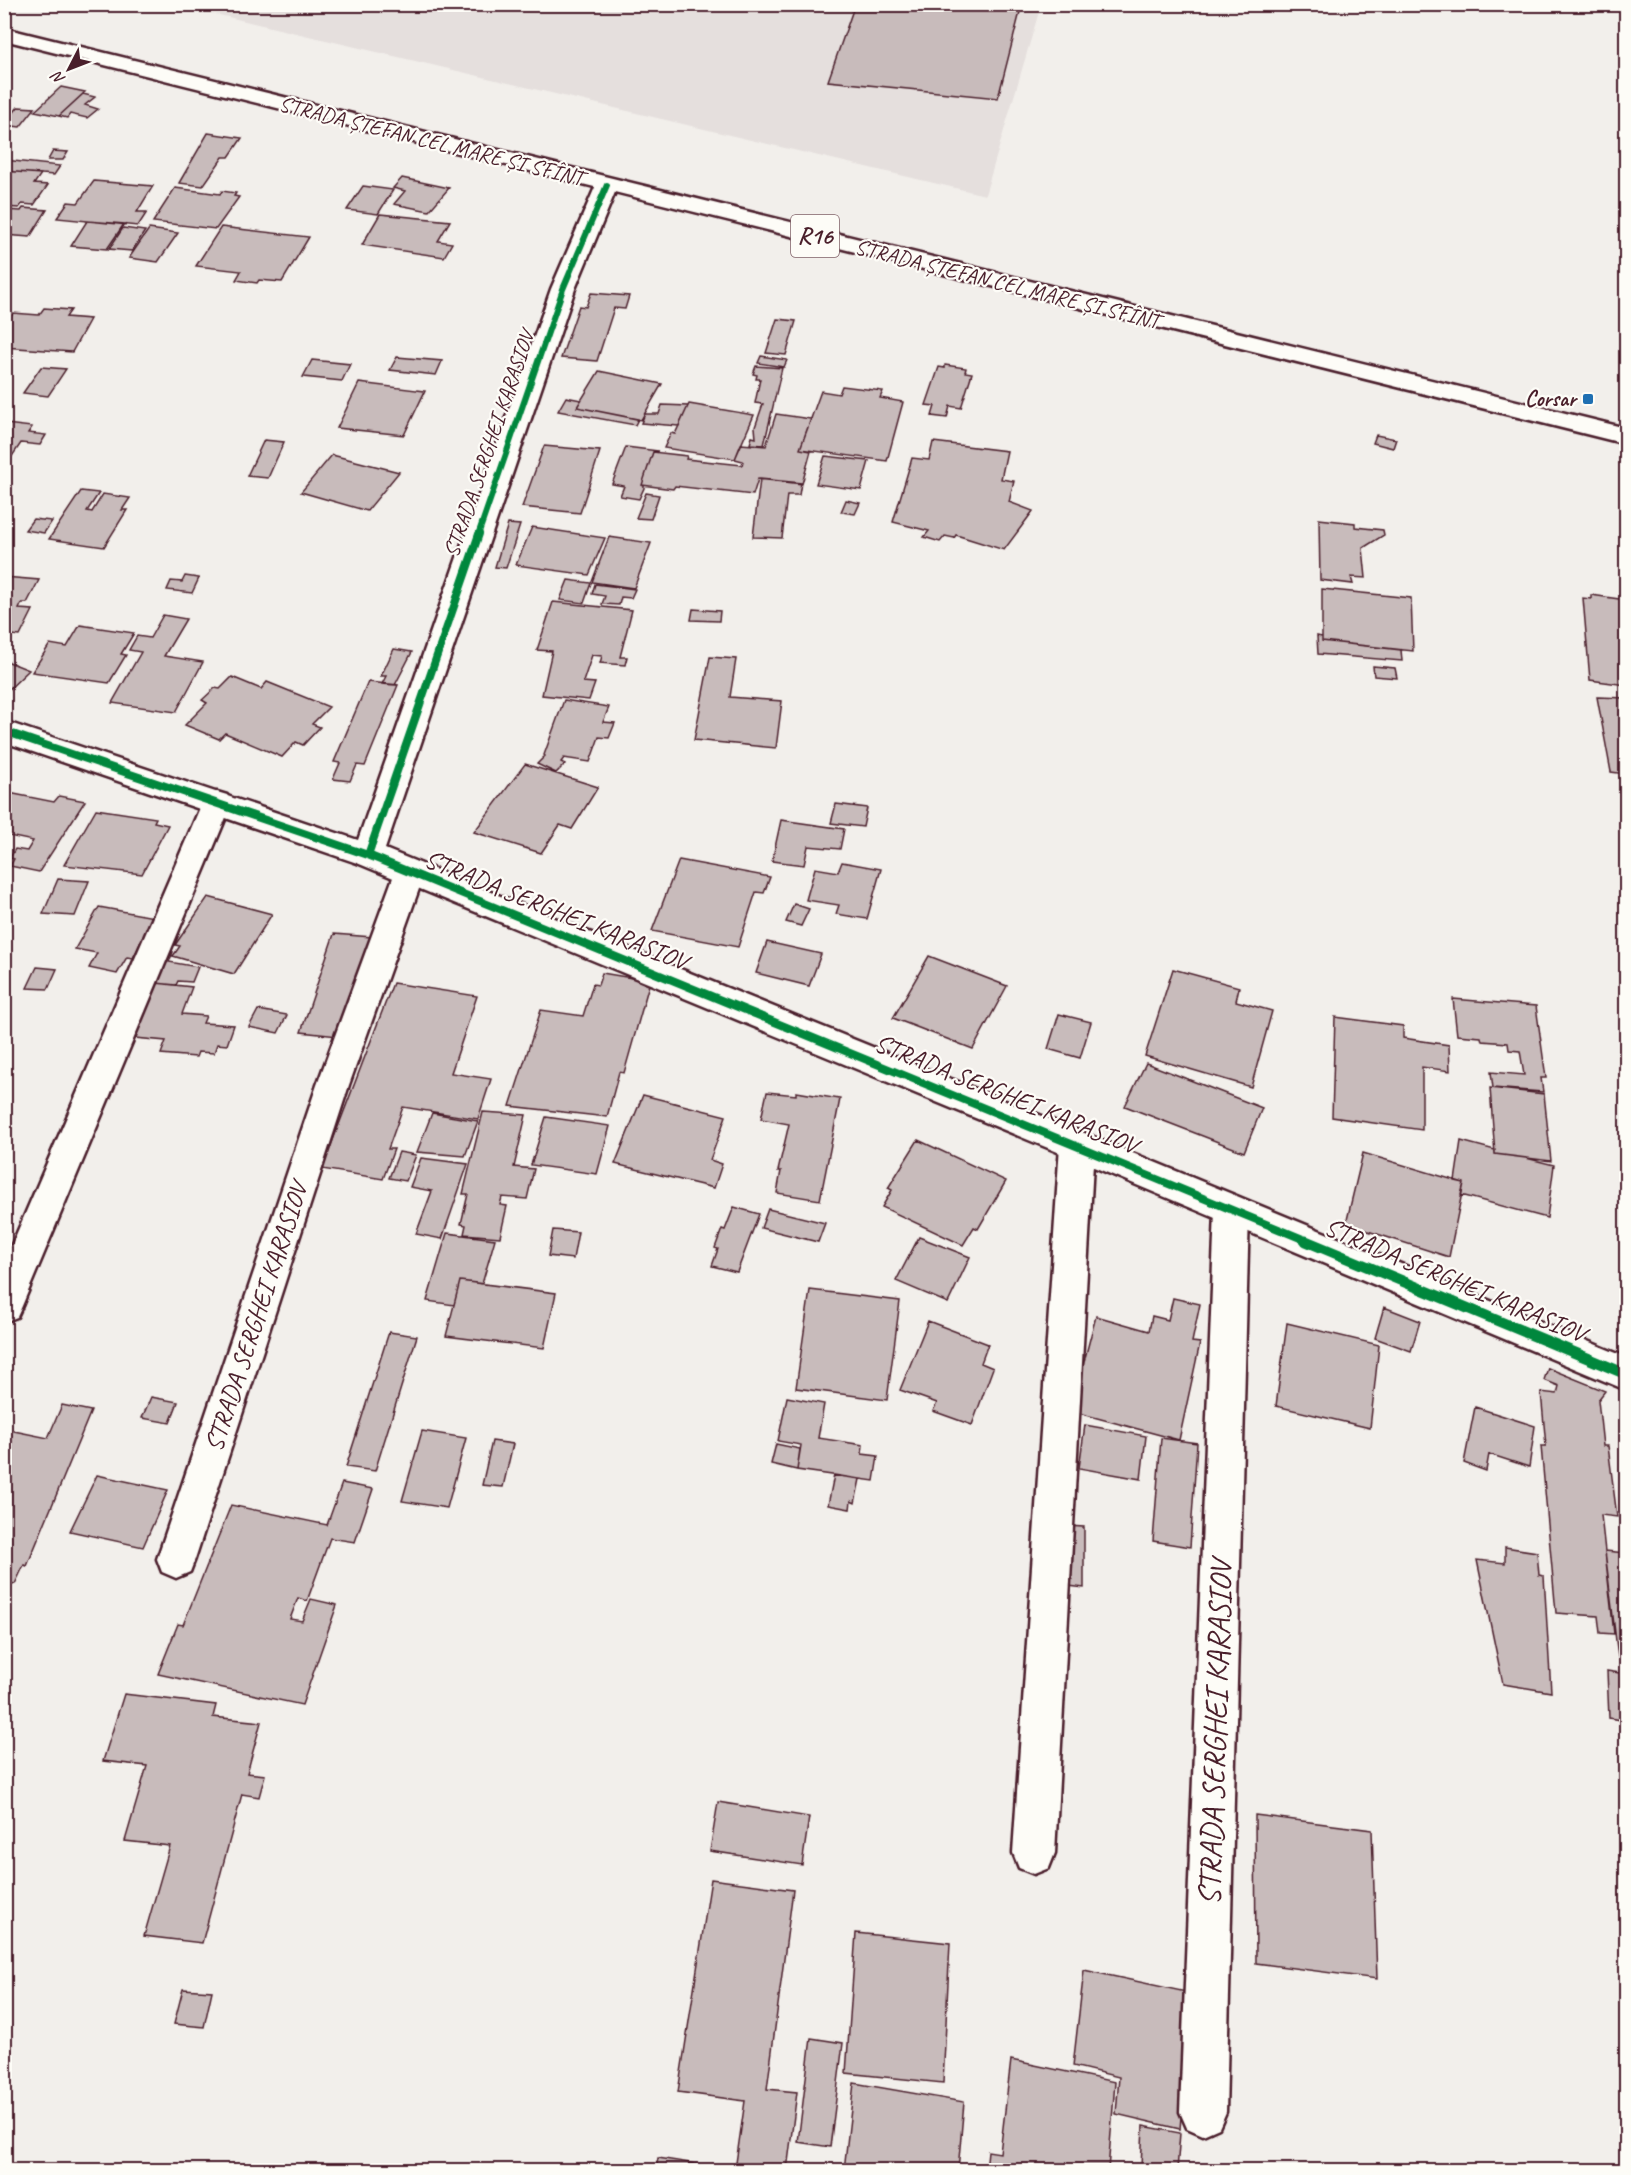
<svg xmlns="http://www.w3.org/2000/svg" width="1631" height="2175" font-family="Caveat,sans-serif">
  <rect width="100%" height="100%" fill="#f2efeb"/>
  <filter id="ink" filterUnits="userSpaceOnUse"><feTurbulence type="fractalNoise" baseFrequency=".0167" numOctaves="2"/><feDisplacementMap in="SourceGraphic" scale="12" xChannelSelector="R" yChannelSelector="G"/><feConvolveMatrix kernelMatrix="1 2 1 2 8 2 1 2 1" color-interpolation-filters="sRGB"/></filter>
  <g filter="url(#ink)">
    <path fill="#e5dfdd" d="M177,5H1041L985,195Z"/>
    <path fill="#c8bbbb" stroke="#4a1f2b" stroke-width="1.5" d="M855,4H1022L998,98L828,81Z
      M61,87L85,92L59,116L35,111Z
      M83,94L95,97L85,105L98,109L87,118L70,114L67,118L59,116Z
      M18,107L35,108L20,127L4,125Z
      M208,133L242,138L229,157H223L203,186L179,183Z
      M53,151L68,152L63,160H48Z
      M4,160L60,166L54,175L4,171Z
      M4,171L41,174L34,184L48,185L34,205L22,204L19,208L4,207Z
      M402,178L449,188L429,211L394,204L405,191L393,188Z
      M94,181L153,186L137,212H147L138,226L57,218L68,202L78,203Z
      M363,186L393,190L378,214L347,210Z
      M175,188L220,194L222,191L236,193L234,196L239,197L216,229L153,222Z
      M23,208L47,210L30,237L4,235V210L21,211Z
      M380,214L450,221L438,241L452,243L444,257L362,245Z
      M87,221L124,224L107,249L71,246Z
      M221,227L309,237L282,282L259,280L257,283L236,280L241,271L196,266Z
      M123,228L145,231L132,251L109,249Z
      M149,229L178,233L158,262L129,258Z
      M591,293L629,296L625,309L614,308L597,361L561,358L579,306L586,307Z
      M44,308L71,310L66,317L90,319L72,352L4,347V327L13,313L39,315Z
      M777,319L796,321L786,355L766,353Z
      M761,356L787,360L784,367L758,363Z
      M397,357L442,361L436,375L390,370Z
      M312,360L350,364L342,381L303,377Z
      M945,365L966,368L965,372L972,373L961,408L950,406L947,418L932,416L935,406L926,405L939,367L945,368Z
      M756,366L782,368L764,445L750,444L752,437L756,438L755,427L763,404L755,403L760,379H756L757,375L753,374Z
      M41,367L66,369L48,396L23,393Z
      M599,371L662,384L641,420L577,407Z
      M359,383L425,391L404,435L337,428Z
      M842,386L883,391L880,398L903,402L887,461L800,449L821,391L839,394Z
      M566,397L581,400L577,407L638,419L635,425L558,411Z
      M689,404L754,415L735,459L664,448L671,433L675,434Z
      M662,405L688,406L679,426L641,423L645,414H659Z
      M776,414L811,419L800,449L811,451L802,484L758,479L753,495L675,486L673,489L642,485L653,452L687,456L686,459L742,465L743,461L735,459L741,444L766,446Z
      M6,424L32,427L28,433L46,435L40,445L21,443L4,468Z
      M1376,435L1396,439L1393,448L1373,443Z
      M264,440L284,442L268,478L247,476Z
      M933,442L1007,451L1001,479L1014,481L1009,502L1033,511L1004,550L956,535L954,538L945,536L940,542L924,537L929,531L893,522L912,458L929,460Z
      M544,446L600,451L580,513L522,507Z
      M626,447L658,451L653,452L642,485L644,486V488L639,499L620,496L624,486L612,484Z
      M332,455L399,472L367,511L301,492Z
      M825,456L869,461L861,490L816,484Z
      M760,479L801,483L799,495H787L782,538L753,537Z
      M81,491L99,493L87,511L92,512L103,494L130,498L122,510H127L104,547L49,539Z
      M646,493L659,495L651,519L636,518Z
      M846,500L860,503L855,514L841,512Z
      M33,519L52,521L44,533L25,530Z
      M1319,519L1355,523V527L1383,530L1384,535L1363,548L1366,578L1351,577L1353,584L1320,580Z
      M508,524L520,525L506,568L495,567Z
      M532,527L605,538L589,575L516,565Z
      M609,537L651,543L634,588L592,582Z
      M185,576L199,578L192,593L167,590L171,581L182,582Z
      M4,577L39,580L27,603H22L19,609L33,610L20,636L4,634Z
      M568,580L591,583L584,603L560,600Z
      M595,584L635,589L631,598L621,597L619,605L602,604L605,596L592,594Z
      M1322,589L1411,598L1413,651L1322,641Z
      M1591,595L1626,600V685L1590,680L1583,598L1591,599Z
      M553,602L632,610L620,657H627L625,665L600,663L602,656L592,655L583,682L595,683L589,700L542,695L552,651L537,650Z
      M693,609L720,611L719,621L691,620Z
      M163,615L186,619L164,656L203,662L176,712L112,703L141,652L129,650L137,636L150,638Z
      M80,625L134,633L121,654L126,655L109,683L32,672L50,644L67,647Z
      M1317,636L1322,637V641L1401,650L1402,661L1318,654Z
      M394,649L412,652L395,685L382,684L386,676H381Z
      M710,657L736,659L730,697L782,701L776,748L694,740Z
      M4,660L29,670L4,694Z
      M1373,666L1395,668L1397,678L1374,676Z
      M232,677L261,689L267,682L329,707L312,724L320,727L303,745L296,742L282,757L225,733L219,739L185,725L207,703L202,700L215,688L220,689Z
      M368,682L398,685L365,766L357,765L350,781L333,779L340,763L334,762Z
      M1597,697L1626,698V774L1611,772Z
      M564,700L609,707L603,722L615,723L609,738L599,737L590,762L564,758L561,762L565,764L556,773L537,764L545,756L544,755Z
      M525,764L598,787L572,829L560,825L541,853L474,832Z
      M4,792L54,802L59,796L85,801L39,872L10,866L14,859L10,858L15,849L27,851L33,841L4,835Z
      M836,804L867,808L863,827L831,823Z
      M96,809L156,818L154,822L168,825L142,874L64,865Z
      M781,820L844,829L840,849L808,846L804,865L772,861Z
      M679,860L770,877L764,893L756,892L738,947L652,931Z
      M842,862L881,869L867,919L836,914L839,905L806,900L815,868L838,872Z
      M58,879L89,881L75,916L43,914Z
      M208,897L272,914L234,974L173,956L180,946L175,945Z
      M794,904L809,909L801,926L786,922Z
      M99,907L154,917L133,958L127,957L117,974L89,968L97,953L75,949Z
      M334,934L372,937L338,1036L301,1032Z
      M767,942L821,954L809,986L756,973Z
      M166,952H173L169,962L198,967L192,982L178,981L176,985L156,983Z
      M929,956L1007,986L973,1049L893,1018Z
      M37,967L57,969L48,989L27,988Z
      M1173,969L1239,987L1236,1001L1272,1011L1251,1087L1145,1056Z
      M602,973L650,981L624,1073L619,1072L607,1117L510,1106L541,1010L583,1016L593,984L598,985Z
      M156,983L192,987L182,1014L206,1016L203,1023L234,1025L227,1045L217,1044L214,1053L198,1052L196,1057L161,1054L166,1041L135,1038Z
      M393,983L477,996L451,1073L491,1079L478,1119L403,1107L388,1149H394L383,1179L322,1169Z
      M1453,999L1536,1006L1546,1078H1541L1543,1092L1493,1088L1491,1072L1524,1075L1520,1051L1509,1050L1508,1043L1482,1041L1481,1037L1457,1035Z
      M258,1010L287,1015L278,1033L249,1027Z
      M1059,1014L1091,1022L1080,1058L1048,1049Z
      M1335,1017L1403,1026V1038L1449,1045L1450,1071L1422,1067V1130L1332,1117Z
      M1146,1063L1262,1108L1244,1152L1125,1106Z
      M1490,1088L1544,1094L1551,1161L1495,1154Z
      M767,1092L796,1095V1092L840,1099L820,1200L777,1193L781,1171H778L789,1124L761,1119Z
      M643,1095L726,1116L710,1160L722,1164L714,1188L615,1164Z
      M483,1112L526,1115L514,1167L534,1169L527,1199L502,1197L500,1205L507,1206L500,1237L464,1234L466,1225L461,1224L468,1194H463Z
      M432,1113L478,1121L465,1156L417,1152Z
      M546,1117L610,1126L597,1174L531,1165Z
      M918,1140L1006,1181L978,1229L974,1227L963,1245L882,1207L892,1190L888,1188Z
      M1461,1141L1495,1150V1154L1526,1158L1554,1165L1547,1218L1461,1195L1464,1183L1455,1181Z
      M399,1152L416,1155L406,1181L389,1178Z
      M1363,1153L1464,1183L1449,1257L1346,1224Z
      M421,1158L468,1164L442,1239L416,1234L432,1191L410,1187Z
      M734,1207L759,1214L737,1272L712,1266L718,1249L715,1248L722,1229L725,1230Z
      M768,1209L825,1223L818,1242L761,1228Z
      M553,1230L578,1232L573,1259L548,1256Z
      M447,1233L495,1239L482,1284L460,1281L454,1305L427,1301Z
      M919,1237L970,1257L948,1303L896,1281Z
      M460,1281L556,1293L544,1348L446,1336Z
      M810,1290L900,1301L887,1400L796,1388Z
      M1173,1298L1200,1304L1192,1342L1200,1343L1179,1440L1071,1411L1096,1316L1149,1331L1152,1316L1168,1320Z
      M1384,1307L1420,1321L1411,1351L1375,1338Z
      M928,1321L988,1344L981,1363L993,1368L972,1425L933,1411L937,1403L900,1390Z
      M1287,1323L1379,1345L1370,1428L1276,1406Z
      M389,1332L417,1336L375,1471L346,1467Z
      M1548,1368L1605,1391L1598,1400L1603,1446H1608L1617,1517L1601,1515L1614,1634L1600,1633L1598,1616L1556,1613L1541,1446H1546L1541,1392L1557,1394L1559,1386L1544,1380Z
      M151,1397L178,1402L170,1423L142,1418Z
      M787,1397L824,1404L818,1438L863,1445L862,1454L878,1456L874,1481L797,1470L801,1445L778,1441Z
      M62,1405L91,1411L27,1566L24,1565L15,1584L4,1582V1429L48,1438Z
      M1475,1407L1535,1426L1529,1467L1489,1454L1486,1471L1464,1463Z
      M1085,1425L1146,1436L1141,1479L1079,1468Z
      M422,1431L466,1438L447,1508L402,1501Z
      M1161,1438L1197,1443L1190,1547L1153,1541Z
      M492,1441L513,1444L503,1487L482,1485Z
      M776,1444L800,1449L797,1470L771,1464Z
      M97,1475L168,1490L143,1547L70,1531Z
      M834,1475L860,1479L855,1503L851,1501L850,1509L828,1505Z
      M342,1483L373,1489L355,1542L330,1538L307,1601L298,1598L290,1619L302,1621L311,1599L337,1605L302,1705L158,1674L178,1624L183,1625L231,1505L327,1525Z
      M1066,1526L1084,1527V1588L1069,1586Z
      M1505,1547L1537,1552L1539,1575L1544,1576L1551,1692L1503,1684L1477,1560L1505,1563Z
      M1605,1551L1626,1553V1658L1618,1657Z
      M1607,1671L1626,1674V1721L1609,1718Z
      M124,1694L216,1705L213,1717L261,1722L247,1773L265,1775L259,1797L242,1794L202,1943L144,1936L170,1846L125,1841L147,1766L103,1761Z
      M718,1802L809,1817L802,1865L710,1851Z
      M1255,1815L1372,1830L1377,1979L1256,1963Z
      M711,1879L793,1890L767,2089L797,2092L787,2170H735L745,2101L678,2092Z
      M856,1933L950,1943L943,2083L846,2073Z
      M1084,1970L1191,1993L1180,2129L1116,2114L1119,2077L1073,2066Z
      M183,1989L212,1991L204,2027L174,2024Z
      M811,2038L843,2043L830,2147L798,2142Z
      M1011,2060L1115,2082L1108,2170H986L988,2151L1000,2153Z
      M854,2083L964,2102L958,2170H844Z
      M1143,2126L1180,2133L1177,2170H1155L1141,2167Z
      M658,2158L709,2166L708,2170H656Z"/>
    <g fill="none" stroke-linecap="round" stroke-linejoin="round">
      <defs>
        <path id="lane" d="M217,792L227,795L232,803L22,1306L17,1317L4,1322V1263L202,803L207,795Z
          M410,860L421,864L425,872L349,1085L195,1559L190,1572L176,1578L162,1572L157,1559L317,1085L395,872L399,864Z
          M1077,1131L1089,1135L1094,1145L1055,1853L1049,1868L1034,1874L1019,1868L1013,1853L1060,1145L1065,1135Z
          M1232,1196L1244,1200L1249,1211L1226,2112L1219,2128L1203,2135L1187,2128L1180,2112L1215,1211L1220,1200Z"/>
        <path id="street" d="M607,178L615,180L618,185L575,289L385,849L1089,1135L1626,1357V1390L1065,1155L357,863L4,742V721L358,840L551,289L596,185L599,180Z"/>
        <path id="primary" d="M4,28L1626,428V444L4,40Z"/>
      </defs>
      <use href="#lane" stroke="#4a1f2b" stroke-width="5"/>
      <use href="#street" stroke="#4a1f2b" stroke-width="5"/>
      <use href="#primary" stroke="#4a1f2b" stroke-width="5"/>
      <use href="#lane" fill="#fdfcf7" fill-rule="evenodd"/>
      <use href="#street" fill="#fdfcf7" fill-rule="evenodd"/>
      <use href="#primary" fill="#fdfcf7" fill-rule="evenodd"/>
      <defs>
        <path id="cycleway-far2" d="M478,535L563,289L607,185"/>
        <path id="cycleway-far1" d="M4,731L368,855L1310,1242
          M368,855L479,534"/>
        <path id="cycleway" d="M1306,1241L1626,1374"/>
      </defs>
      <use href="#cycleway-far2" stroke="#fdfcf7" stroke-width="8"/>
      <use href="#cycleway-far1" stroke="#fdfcf7" stroke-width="12"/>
      <use href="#cycleway" stroke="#fdfcf7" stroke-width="15"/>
      <use href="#cycleway-far2" stroke="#00873e" stroke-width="6"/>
      <use href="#cycleway-far1" stroke="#00873e" stroke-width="8"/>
      <use href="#cycleway" stroke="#00873e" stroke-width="11"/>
    </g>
  </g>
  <rect fill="#1f6fb2" stroke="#fdfcf7" stroke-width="2" x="1582" y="393" width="12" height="12" rx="3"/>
  <g text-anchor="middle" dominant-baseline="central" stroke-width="4.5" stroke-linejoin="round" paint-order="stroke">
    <g font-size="22" fill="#4a1f2b" stroke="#fdfcf7">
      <text transform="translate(431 141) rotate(14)">STRADA ȘTEFAN CEL MARE ȘI SFÎNT</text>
      <text transform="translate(1007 284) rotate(14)">STRADA ȘTEFAN CEL MARE ȘI SFÎNT</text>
      <text transform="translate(489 444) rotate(-71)">STRADA SERGHEI KARASIOV</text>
    </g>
    <g font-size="22" font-weight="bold" fill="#4a1f2b" stroke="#fdfcf7" text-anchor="end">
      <text x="1576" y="399">Corsar</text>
    </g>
    <rect fill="#fdfcf7" stroke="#806168" stroke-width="1.5" x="791" y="215" width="48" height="42" rx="4.5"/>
    <g font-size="24" font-weight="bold" fill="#4a1f2b">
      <text x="815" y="236">R16</text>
    </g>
    <g font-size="26" fill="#4a1f2b" stroke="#fdfcf7">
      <text transform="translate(556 910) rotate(22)">STRADA SERGHEI KARASIOV</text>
      <text transform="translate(1006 1094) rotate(22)">STRADA SERGHEI KARASIOV</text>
      <text transform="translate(1455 1280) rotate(23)">STRADA SERGHEI KARASIOV</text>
      <text transform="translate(256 1317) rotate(-72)">STRADA SERGHEI KARASIOV</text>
    </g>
    <g font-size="32" fill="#4a1f2b" stroke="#fdfcf7">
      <text transform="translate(1215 1733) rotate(-88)">STRADA SERGHEI KARASIOV</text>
    </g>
  </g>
  <rect width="1631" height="2175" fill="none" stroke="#fdfcf7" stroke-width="24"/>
  <rect x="12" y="12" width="1607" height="2151" fill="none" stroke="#4a1f2b" stroke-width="2" filter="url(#ink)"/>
  <g transform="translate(69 69) rotate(228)" stroke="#fdfcf7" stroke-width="4.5" paint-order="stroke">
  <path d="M0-4.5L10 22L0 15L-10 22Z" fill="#4a1f2b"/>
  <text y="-9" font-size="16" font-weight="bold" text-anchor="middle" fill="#4a1f2b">N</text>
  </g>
</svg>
